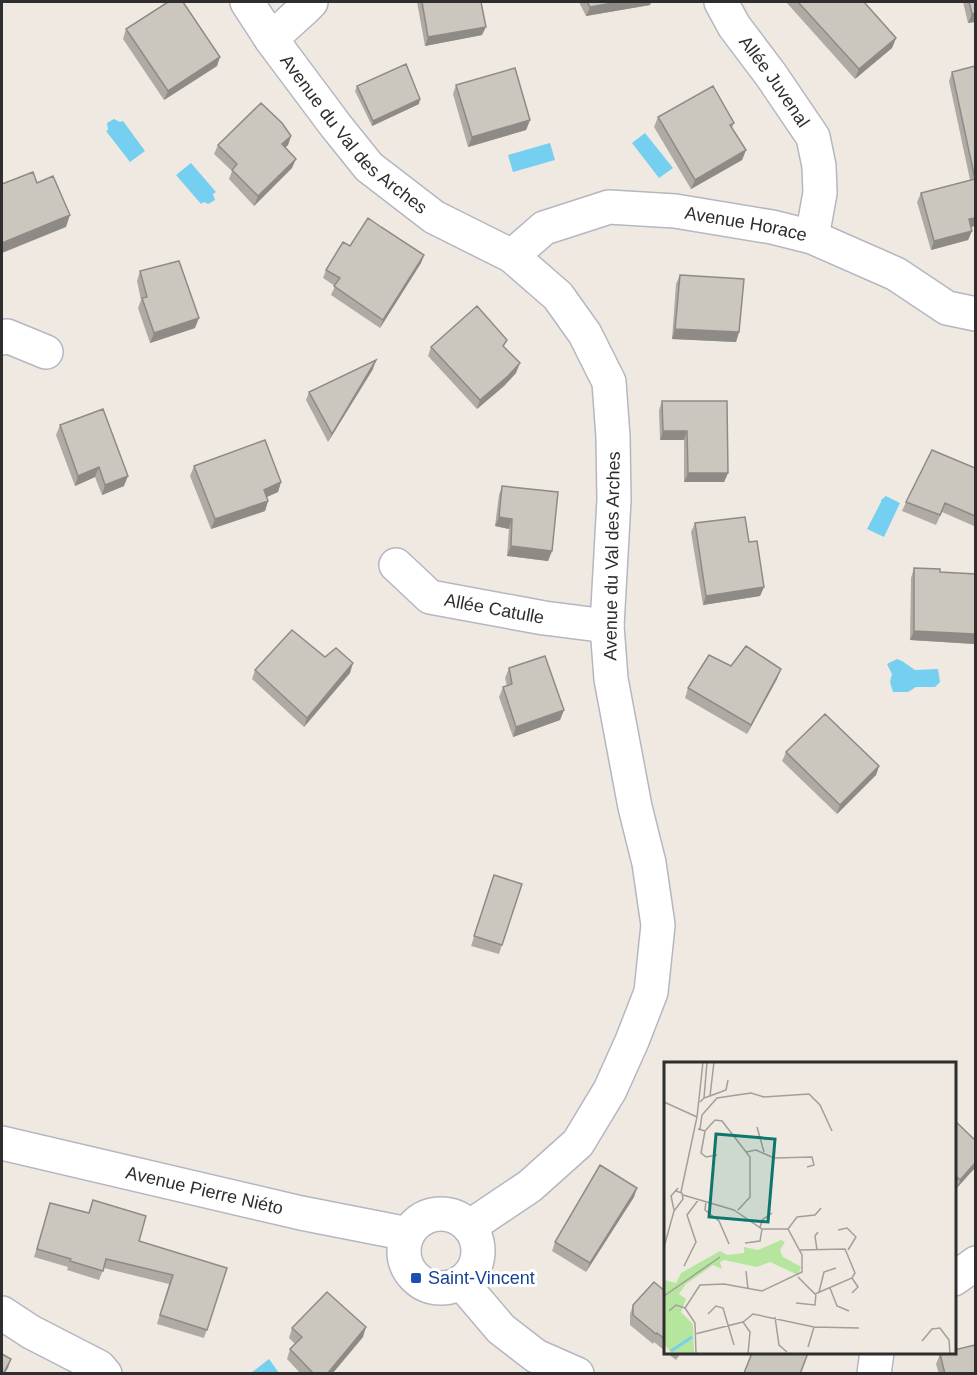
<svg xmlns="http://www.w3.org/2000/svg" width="977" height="1375" font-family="Arial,sans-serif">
  <rect width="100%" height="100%" fill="#efe9e1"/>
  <path fill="#75cff0" d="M114,119L120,122L123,121L145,151L130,162L106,131L108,130L107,123Z
    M645,133L673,168L659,178L632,143Z
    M550,143L555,160L513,172L508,155Z
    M191,163L216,192L213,194L215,200L208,204L204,202L201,204L176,175Z
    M886,496L900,503L884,537L867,529L881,502V500Z
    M897,659L902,661L915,670L938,669L940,682L935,687H916L908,692H893L890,682L892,674L887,664Z
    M269,1359L279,1373H251Z"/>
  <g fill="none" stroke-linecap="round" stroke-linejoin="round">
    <defs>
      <g id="minor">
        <path id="s1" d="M247,2L271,39L336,126L369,167L434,217L512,256L558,296L585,334L609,382L613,437L614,500L607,626L611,679L635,807L649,863L658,925L651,992L632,1041L610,1090L578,1143L530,1186L469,1227"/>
        <path id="s2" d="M721,2L734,26L771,75L813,137L819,166L820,193L812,237"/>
        <path d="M271,39L304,9L311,2"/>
        <path id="s3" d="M512,256L544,228L609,207L675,211L772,227L812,237L896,274L947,308L976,314"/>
        <path d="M2,338L7,336L46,352"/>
        <path id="s4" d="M396,565L430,597L544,618L607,626"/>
        <path id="s5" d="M2,1143L301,1213L408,1234"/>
        <circle cx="441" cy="1251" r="37"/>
        <path d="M954,1279L976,1263"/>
        <path d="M461,1282L501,1329L536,1356L577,1374"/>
        <path d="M2,1313L31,1332L99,1367L105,1374"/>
        <path d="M874,1374L877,1352"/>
      </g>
    </defs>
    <use href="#minor" stroke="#b4b7c1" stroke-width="36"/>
    <use href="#minor" stroke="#fff" stroke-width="33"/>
  </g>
  <path fill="#afaba4" d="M417,2H481L482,35L425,46Z
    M579,2H651L650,5L586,16Z
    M786,2H864L896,38L892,48L855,79Z
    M963,2H975V22L968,23Z
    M126,29L217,66L164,100L123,39Z
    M975,66V226L971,227L972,231L968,240L931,250L917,202L921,193L970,180L949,81L952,72Z
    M456,85L530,120L526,130L468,147L453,94Z
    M357,86L419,104L372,126L355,91Z
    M658,117L734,123L732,128L746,150L742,160L691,189L654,127Z
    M291,136L288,145L285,148L292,168L254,206L229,179L232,171L214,154L218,145Z
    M381,227L424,255L421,263L380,328L331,295L335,286L323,278L326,270L350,246Z
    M140,271L195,328L150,343L138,308L141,300L137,281Z
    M680,275L739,332L736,342L672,339L676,284Z
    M431,347H504L516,373L504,386L477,409L428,356Z
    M373,369L328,442L306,400L309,392Z
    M662,401L728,473L724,482H684V440H660L659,410Z
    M60,425L124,486L102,495L95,477L75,486L56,435Z
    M194,466L281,482L278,492L267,497L268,501L265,511L211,529L190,476Z
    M975,468V523L974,526L942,512L936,525L902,511L906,502Z
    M502,486L552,551L548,561L507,556L509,529L495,526L499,495Z
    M695,523L749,542L764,587L760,596L703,605L691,532Z
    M914,568L940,572L975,644L910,640L911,578Z
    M325,657L350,673L304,727L252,679L255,670Z
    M731,666L777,679L747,734L685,698L688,688Z
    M509,668L564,710L560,720L513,737L499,697L503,687L507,686L505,678Z
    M786,752L879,766L876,775L837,814L782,761Z
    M494,875L522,884L499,954L471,946Z
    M954,1120L975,1140L956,1189L954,1187Z
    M634,1197L586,1272L552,1251L555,1242Z
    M50,1203L139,1241L227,1268L204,1338L157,1324L169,1284L104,1268L99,1280L67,1270L68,1267L34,1257Z
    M665,1291V1351L654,1342L653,1344L630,1325V1314L633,1305Z
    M292,1328L363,1337L332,1374H301L287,1359L290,1349L295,1344L289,1338Z
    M667,1353H681L676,1360Z
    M940,1354L975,1374H939L936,1364Z"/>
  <path fill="#8e8b86" d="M618,2H651L650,5L586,16L590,7Z
    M975,13V22L968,23L972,14Z
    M486,27L482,35L425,46L428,37Z
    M896,38L892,48L855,79L859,69Z
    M220,57L217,66L164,100L168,91Z
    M420,99L419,104L372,126L373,121Z
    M530,120L526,130L468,147L472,137Z
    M291,136L288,145L278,154L282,144Z
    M746,150L742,160L691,189L695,180Z
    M296,159L292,168L254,206L258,196Z
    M70,215L66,227L2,253V243Z
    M975,218V226L965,228L969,219Z
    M972,231L968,240L931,250L934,241Z
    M424,255L421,263L380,328L383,320Z
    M199,318L195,328L150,343L154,333Z
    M675,329L739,332L736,342L672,339Z
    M376,360L373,369L328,442L332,434Z
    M520,363L516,373L504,386L477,409L480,400Z
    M663,431H687L684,440H660Z
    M99,467L95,477L75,486L78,476Z
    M688,473H728L724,482H684Z
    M128,476L124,486L102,495L105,485Z
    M281,482L278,492L260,500L264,490Z
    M268,501L265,511L211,529L215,519Z
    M499,517L512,519L509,529L495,526Z
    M511,546L552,551L548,561L507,556Z
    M764,587L760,596L703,605L706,596Z
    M914,631L975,634V644L910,640Z
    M353,663L350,673L304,727L307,718Z
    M781,669L777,679L747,734L751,725Z
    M564,710L560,720L513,737L516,727Z
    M879,766L876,775L837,814L840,805Z
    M975,1163V1168L956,1189L960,1180Z
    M637,1188L634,1197L586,1272L590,1263Z
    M366,1327L363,1337L332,1374H327Z
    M11,1359L8,1368L4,1374H3Z"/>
  <path fill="#cbc7bf" stroke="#8e8b86" stroke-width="1.5" d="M168,2H183L220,57L168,91L126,29Z
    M422,2H481L486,27L428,37Z
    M587,2H618L590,7Z
    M798,2H864L896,38L859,69Z
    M969,2H975V13L972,14Z
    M406,64L420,99L373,121L357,86Z
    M975,66V218L969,219L972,231L934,241L921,193L975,179L952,72Z
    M515,68L530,120L472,137L456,85Z
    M713,86L734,123L730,125L746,150L695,180L658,117Z
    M261,103L282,123L291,136L282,144L296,159L258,196L232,170L237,164L218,145Z
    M33,172L37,183L53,176L70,215L2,243V184Z
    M368,218L381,227L424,255L383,320L334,286L340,278L326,270L343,242L350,246Z
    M179,261L199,318L154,333L142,298L147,297L140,271Z
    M680,275L744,279L739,332L675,329Z
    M477,306L507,340L503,346L520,363L508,376L480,400L431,347Z
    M376,360L332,434L309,392Z
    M662,401H727L728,473H688L687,431H663Z
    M103,409L128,476L105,485L99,467L78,476L60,425Z
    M265,440L281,482L264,490L268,501L215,519L194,466Z
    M932,450L975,468V516L945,503L940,515L906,502Z
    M502,486L558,492L552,551L511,546L512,519L499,517Z
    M745,517L749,542L757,541L764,587L706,596L695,523Z
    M914,568L940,569V572L975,574V634L914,631Z
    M292,630L325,657L336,648L353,663L307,718L255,670Z
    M746,646L781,669L751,725L688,688L709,655L731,666Z
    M545,656L564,710L516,727L503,687L512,684L509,668Z
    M825,714L879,766L840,805L786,752Z
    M494,875L522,884L502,945L474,936Z
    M954,1120L975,1140V1163L960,1180L956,1176L954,1178Z
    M600,1165L637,1188L590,1263L555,1242Z
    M93,1200L146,1216L139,1241L227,1268L207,1330L160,1315L173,1275L106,1259L103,1271L70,1261L71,1259L37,1249L50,1203L89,1213Z
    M654,1282L665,1291V1339L657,1333L656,1334L633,1315V1305Z
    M327,1292L366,1327L327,1374H314L290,1349L302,1337L292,1328Z
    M975,1345V1374H945L940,1354L947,1353H954V1350Z
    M752,1353H808L800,1374H747L744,1373Z
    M2,1354L11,1359L3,1374H2Z"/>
  <rect fill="#1a4fb4" stroke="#fff" stroke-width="2" x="410" y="1272" width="12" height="12" rx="3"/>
  <g text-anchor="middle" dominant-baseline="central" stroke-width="6" stroke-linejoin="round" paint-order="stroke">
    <g font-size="18" fill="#2e2e2e" stroke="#fff">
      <text stroke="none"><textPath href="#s2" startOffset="96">Allée Juvenal</textPath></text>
      <text stroke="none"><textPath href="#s1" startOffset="171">Avenue du Val des Arches</textPath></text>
      <text stroke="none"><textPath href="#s3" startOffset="249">Avenue Horace</textPath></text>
      <text transform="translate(612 556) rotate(-89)">Avenue du Val des Arches</text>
      <text stroke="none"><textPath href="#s4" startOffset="112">Allée Catulle</textPath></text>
      <text stroke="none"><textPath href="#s5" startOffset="208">Avenue Pierre Niéto</textPath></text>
    </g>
    <g font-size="18" fill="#164399" stroke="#fff" text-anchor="start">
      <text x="428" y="1278">Saint-Vincent</text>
    </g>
  </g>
  <g transform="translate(664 1062)">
    <rect width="292" height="292" fill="#efe9e1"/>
    <path d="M117,178L121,180L116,188L119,195L137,205L134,213L106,200L93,205L60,198L56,200L58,207L49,203L22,222L15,232L22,237L17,250L29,262L30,291L8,292L0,282V218L12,221L17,211L56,189L63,193L80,191V185L94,188Z" fill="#b6e59e"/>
    <path fill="none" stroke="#75cff0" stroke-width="3" d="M7,289L28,275"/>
    <path fill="none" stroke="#a29e99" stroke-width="1.5" d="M46,34L62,28L64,18M40,36L46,34L50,0M0,40L33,55M36,40L40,36L43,0M93,65L100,90M34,67L41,69L51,58L58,59L86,95V135L74,148M36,67L38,53L53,36L87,31L100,35L145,32L156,43L168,69M41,69L37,91L42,95L53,93M82,90L92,88L110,96L148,95L150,103L143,105M17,130L33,55L39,0M19,133L70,148M42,139L41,148L55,159L65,182M10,148L7,134L14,126M96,166L98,158L108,151M124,167L133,155L151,153L157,146M174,168L183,166L192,175L184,188M81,181L96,179L98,167M0,185L10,149L19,137L18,131L12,129M153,188L151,174L154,170M20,204L32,180L23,153L35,137M82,209L84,227M134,215L151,232L188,216L191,211L181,187L136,188M188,216L194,225L188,231M166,226L173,244L185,249M155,230L160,210L172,206M0,234L56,195M132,241L151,243L152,231M5,249L12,243L21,246M44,252L52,244L59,246L70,283M111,255L115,283L123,290M79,260L86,270L84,292M31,272L79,260L89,252L150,265L195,266M258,279L268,267L276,266L285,278L286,292M144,285L150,265M32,292L31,261L21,246L36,223L60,222L98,229L138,210V193L124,167H98L70,148"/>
    <path fill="#0f766e" fill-opacity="0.15" stroke="#0f766e" stroke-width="3" d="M52,72L111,77L104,160L45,155Z"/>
    <rect width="292" height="292" fill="none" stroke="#2e2e2e" stroke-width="3"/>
  </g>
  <rect width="977" height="1375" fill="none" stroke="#2e2e2e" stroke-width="6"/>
</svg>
